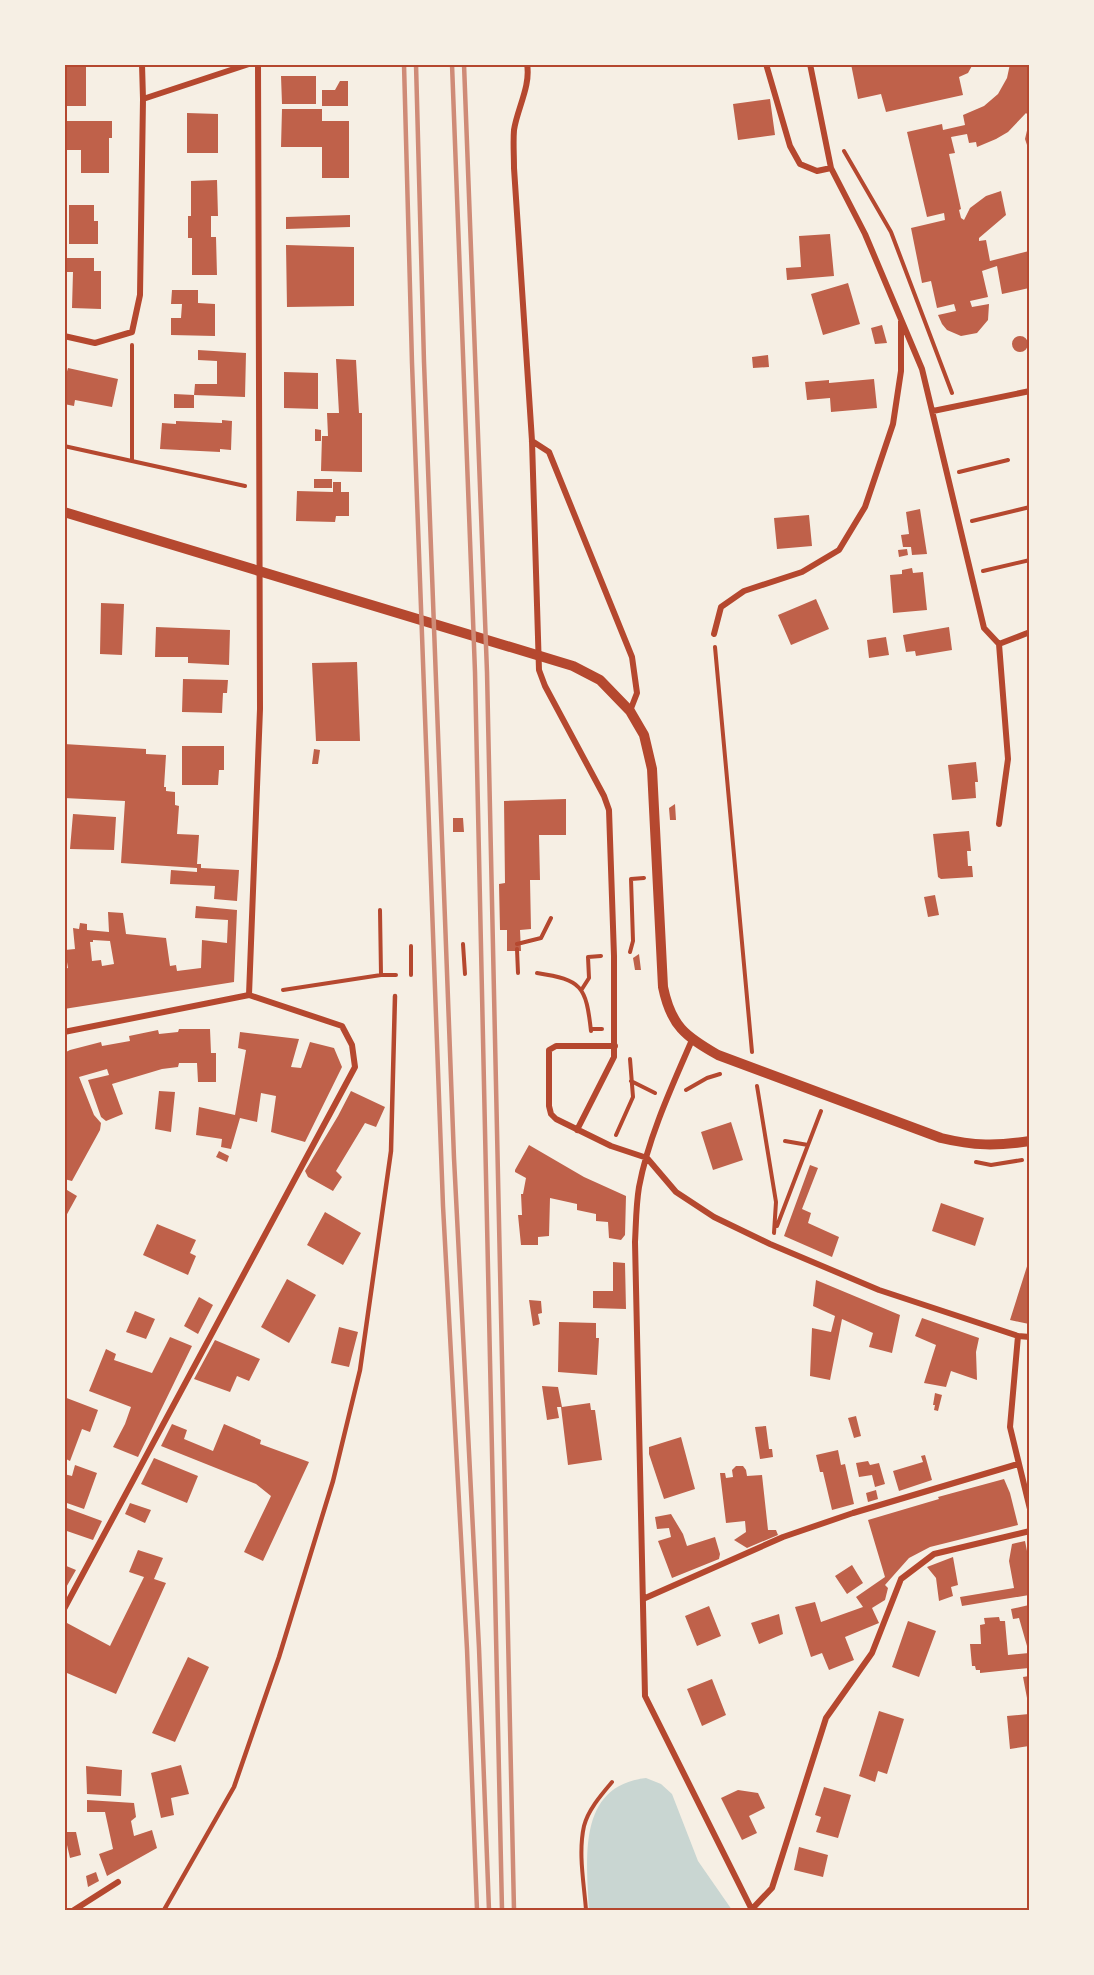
<svg xmlns="http://www.w3.org/2000/svg" width="1094" height="1975" font-family="Manrope,sans-serif">
  <rect width="100%" height="100%" fill="#f6efe4"/>
  <path fill="#c9d6d2" d="M646,1778L661,1784L672,1794L698,1861L732,1910H589C587,1860 576,1786 646,1778Z"/>
  <path fill="#bf614a" fill-rule="evenodd" d="M851,64H973L968,73L959,77L963,95L886,112L881,94L858,99Z
    M1010,64H1029V116L1026,113L1008,132L996,139L977,147L976,142L969,143L967,134L951,137L955,153L949,154L961,209L959,210L961,218L964,220L970,208L986,196L1001,191L1006,215L979,238V241L986,240L990,261L1029,251V288L1002,294L997,266L982,271L988,297L970,301L972,307L989,304L988,320L977,333L961,336L947,330L942,324L938,315L956,311L954,304L937,308L931,281L922,283L911,228L945,220L944,213L927,217L907,132L942,124L943,130L965,125L963,115L984,106L998,94L1007,78Z
    M64,67H86V106H64Z
    M281,76H316V104H282Z
    M340,81H348V106H322V90H335Z
    M770,99L775,135L738,140L733,104Z
    M282,109H322V121H349V178H322V147H281Z
    M187,113L218,114V153H187Z
    M64,121H112V138H109V173H81V150H64Z
    M1029,122V151L1025,139Z
    M217,180L218,216H211V237H216L217,275H192V238H188V216H191V181Z
    M69,205H94V221H98V244H69Z
    M350,215V227L286,229V217Z
    M830,234L834,276L787,280L786,268L801,267L799,236Z
    M286,245L354,247V306L287,307Z
    M66,258H94V271H101V309L72,308L73,272H66Z
    M848,283L860,324L823,335L811,294Z
    M172,290H198V303L215,304V336L171,335V318H181L182,304H171Z
    M882,325L887,343L875,344L871,328Z
    M1012 344a8 8 0 1 1 16 0a8 8 0 1 1-16 0Z
    M198,350L246,353L245,397L194,395V408H174V394L194,395L195,384H217V361L198,360Z
    M768,355L769,367L753,368L752,357Z
    M336,359L356,360L359,413H362V472L321,471L322,436H328L327,413H339Z
    M68,368L118,379L112,407L75,400L74,406L64,404V382Z
    M284,372L318,373V409L284,408Z
    M874,379L877,408L831,412L830,398L807,400L805,382L829,380V383Z
    M222,420L232,421L231,450L220,449V452L160,449L162,423L176,424V421L222,423Z
    M315,429L321,430V441H315Z
    M314,479H332V488H314Z
    M333,482H341V492H349V516H336L335,522L296,521L297,491L333,492Z
    M920,509L927,554L912,555L911,547H903L901,535L909,534L906,512Z
    M809,515L812,546L777,549L774,518Z
    M907,549L908,555L899,557L898,550Z
    M912,568L913,573L923,572L927,610L893,613L890,575L902,574V570Z
    M816,599L829,629L791,645L778,615Z
    M101,603L124,604L122,655L100,654Z
    M156,627L230,630L229,665L188,663V657H155Z
    M949,627L952,650L916,656L915,651L906,652L903,635Z
    M886,637L889,655L869,658L867,640Z
    M357,662L360,741H316L312,663Z
    M183,679L228,680L227,693H223L222,713L182,712Z
    M64,744L146,749V754L166,755L164,787H166V791L175,792V805L179,806L177,834L199,835L197,864H201V868L239,870L237,901L214,899L215,886L170,884L171,870L197,872V868L121,863L125,801L64,798Z
    M182,746H224V770H219L218,785H182Z
    M314,749L320,750L318,764H312Z
    M976,762L978,782H975L976,798L952,800L948,765Z
    M566,799V835H539L540,880H530L531,929L520,930L521,951H507V930H500L499,884L505,883L504,801Z
    M675,804L676,820H670L669,808Z
    M73,814L116,817L114,850L70,849Z
    M453,818H463L464,832H453Z
    M969,831L971,851H967L968,866H972L973,877L941,879L938,877L933,834Z
    M935,895L939,915L928,917L924,897Z
    M196,906L237,910L234,982L64,1009V969L68,968L65,950L75,949L73,928L79,929L80,923L87,924V930L109,932L108,912L123,913L126,934L166,938L170,966L176,965L177,971L201,968L202,940L227,943L228,920L195,918ZM93,940L110,941L114,964L102,966L101,960L92,961L90,942H93Z
    M639,954L641,970H635L633,958Z
    M179,1029H210L211,1053H216V1082H198L197,1063H179L178,1067L162,1069L112,1084L123,1114L106,1121L101,1117L88,1080L109,1075L107,1069L79,1077L94,1115L101,1123L100,1130L72,1181L64,1179V1053L70,1050L101,1042L102,1046L130,1041L129,1036L158,1030L159,1034L178,1032Z
    M240,1032L299,1039L291,1067L301,1068L310,1042L334,1048L342,1067L305,1142L271,1132L276,1096L261,1093L257,1122L240,1118L231,1149L221,1147L222,1139L196,1135L199,1107L235,1115L246,1050L238,1048Z
    M159,1091L175,1092L171,1132L155,1129Z
    M351,1091L385,1107L376,1127L365,1123L336,1171L342,1177L333,1191L308,1177L305,1171L338,1116Z
    M731,1122L743,1160L713,1170L701,1132Z
    M529,1145L584,1177L626,1196L625,1235L621,1240L609,1238L608,1222L596,1221V1214L577,1210V1204L550,1198L549,1236L538,1237V1245H521L518,1215H522L521,1194H523L526,1178L515,1172V1170Z
    M219,1151L229,1156L227,1162L216,1157Z
    M810,1165L818,1168L802,1209L811,1213L808,1223L839,1237L832,1257L784,1236Z
    M67,1190L77,1196L66,1216L64,1195Z
    M941,1203L984,1218L975,1246L932,1231Z
    M325,1212L361,1233L343,1265L307,1245Z
    M157,1224L196,1240L190,1253L196,1256L188,1275L143,1255Z
    M1029,1260V1301L1027,1306L1029,1307V1324L1010,1320Z
    M613,1262L625,1263L626,1309L593,1308V1291H613Z
    M287,1279L316,1295L289,1343L261,1327Z
    M816,1280L900,1315L892,1353L869,1347L873,1333L842,1319L830,1380L810,1376L812,1328L831,1332L835,1316L813,1306Z
    M199,1297L213,1305L198,1334L184,1326Z
    M529,1300L541,1301L542,1313L538,1314L540,1324L533,1326Z
    M135,1311L155,1319L146,1339L126,1332Z
    M922,1318L979,1338L976,1352L977,1380L951,1371L946,1387L924,1383L936,1345L915,1336Z
    M559,1322L596,1323V1338H599L597,1375L558,1372Z
    M339,1327L358,1332L349,1367L331,1363Z
    M170,1337L192,1346L138,1457L113,1447L125,1424L131,1407L89,1391L106,1349L116,1354L114,1360L152,1373Z
    M215,1340L260,1359L249,1381L237,1376L230,1392L194,1379Z
    M542,1386L558,1387L562,1407L590,1403L591,1410H595L602,1460L568,1465L561,1407H557L559,1418L547,1420Z
    M935,1393L942,1395L938,1411L934,1410L935,1405H933Z
    M64,1397L98,1410L90,1432L82,1429L70,1461L64,1458Z
    M856,1416L861,1436L854,1438L848,1418Z
    M172,1424L187,1430L184,1439L213,1451L224,1424L261,1440L260,1444L309,1462L263,1561L244,1552L271,1496L256,1484L161,1446Z
    M766,1426L769,1449H772L773,1457L760,1459L755,1427Z
    M681,1437L695,1489L664,1499L649,1454V1447Z
    M838,1450L841,1465L845,1464L854,1504L832,1510L823,1472H820L816,1455Z
    M925,1455L932,1480L899,1491L893,1471L923,1462L921,1456Z
    M154,1458L198,1476L187,1503L141,1484Z
    M868,1461L870,1465L879,1463L885,1484L875,1487L872,1475L859,1477L856,1463Z
    M75,1465L97,1473L84,1509L64,1502V1474L72,1476Z
    M736,1466H743L746,1470L747,1476L762,1475L768,1530H776L778,1535L747,1548L734,1540L746,1532L745,1521L726,1523L720,1473H725L726,1478L733,1477L732,1470Z
    M1004,1479L1010,1493L1018,1525L930,1547L909,1558L885,1585L888,1588L885,1600L872,1608L879,1623L845,1637L854,1660L829,1670L822,1653L811,1657L795,1607L815,1602L821,1622L863,1607L856,1597L885,1577L868,1520L939,1499L938,1497Z
    M876,1490L878,1499L868,1502L866,1493Z
    M130,1503L151,1510L145,1523L125,1514Z
    M64,1507L102,1521L93,1540L64,1530Z
    M671,1514L683,1534L687,1546L715,1537L720,1554L719,1559L672,1578L658,1541L671,1537L669,1528L657,1529L655,1517Z
    M1025,1541L1029,1561V1595L962,1606L960,1597L1014,1588L1009,1561L1012,1544Z
    M138,1550L163,1558L154,1579L166,1583L116,1694L67,1673L64,1678V1629L67,1623L110,1646L144,1577L129,1572Z
    M953,1557L958,1585L951,1587L953,1596L939,1601L936,1578L927,1567Z
    M64,1565L76,1570L64,1591Z
    M852,1565L863,1583L847,1594L835,1576Z
    M1029,1605V1668L980,1673V1670H976L975,1666H972L970,1644H981L980,1625L985,1624L984,1618L999,1617L1000,1621H1005L1008,1655L1029,1653L1019,1618L1013,1619L1011,1609Z
    M709,1606L721,1636L697,1646L685,1616Z
    M779,1614L783,1634L759,1644L751,1623Z
    M908,1621L936,1631L919,1677L892,1667Z
    M188,1657L209,1667L175,1742L152,1733Z
    M1029,1676V1697L1027,1698L1023,1677Z
    M712,1679L726,1715L702,1726L687,1689Z
    M879,1711L904,1719L887,1774L878,1771L875,1782L859,1776Z
    M1029,1714V1746L1010,1749L1007,1716Z
    M181,1765L189,1794L171,1798L174,1815L161,1818L151,1773Z
    M86,1766L122,1770L121,1796L87,1794Z
    M824,1787L851,1795L838,1838L816,1832L821,1817L815,1815Z
    M738,1790L758,1793L765,1808L749,1816L757,1833L742,1840L721,1798Z
    M87,1800L134,1803L136,1817L131,1821L134,1836L152,1830L157,1848L107,1876L99,1854L113,1849L105,1812H87Z
    M64,1832H76L81,1855L70,1858Z
    M799,1847L828,1855L823,1877L794,1870Z
    M96,1872L99,1881L88,1887L86,1876Z"/>
  <g fill="none" stroke-linecap="round" stroke-linejoin="round">
    <path stroke="#b5482f" stroke-width="4" d="M844,151L891,232L952,393
      M64,446L245,486
      M132,461V345
      M959,472L1008,460
      M972,521L1030,507
      M983,571L1030,560
      M715,647L752,1052
      M380,910L381,975
      M463,944L465,974
      M517,944L541,938L551,918
      M517,949L518,973
      M630,952L633,941L631,879L644,878
      M537,973C582,980 586,986 591,1031
      M411,975V946
      M582,989L589,978L588,957L601,956
      M283,990L381,975H396
      M591,1029H602
      M631,1081L655,1093
      M757,1086L776,1202L774,1233
      M686,1090L707,1078L720,1074
      M616,1135L633,1097L630,1059
      M785,1141L808,1145
      M976,1162L991,1165L1022,1160
      M777,1226L821,1111
      M586,1910C584,1883 578,1853 584,1826C588,1810 601,1795 612,1782"/>
    <path stroke="#b5482f" stroke-width="4.5" d="M164,1910L234,1787L279,1657L333,1481L360,1370L391,1151L395,996"/>
    <path stroke="#b5482f" stroke-width="6" d="M142,64L143,99
      M527,64C531,86 517,109 514,130C513,142 514,155 514,168L532,441L539,670L545,686L604,796L609,810L614,956V1057L577,1130
      M766,64L790,146L800,164L817,171L831,168
      M810,64L831,168L865,234L922,369L984,628L999,644L1008,759L999,824
      M64,336L95,343L132,332L140,295L143,99L249,64
      M933,411L1030,391
      M532,441L549,452L632,657L637,693L630,711
      M714,634L721,607L744,591L802,572L839,550L865,507L893,424L901,371V321
      M999,644L1030,632
      M249,995L260,709L258,64
      M64,1032L249,995
      M692,1040C672,1086 648,1138 639,1187C636,1205 636,1224 635,1242L645,1696L752,1910
      M615,1046H556L549,1050V1106L551,1114L556,1119L611,1146L647,1158L676,1192L714,1217L770,1244L879,1290L1018,1336L1030,1337
      M1018,1336L1010,1427L1030,1509
      M643,1599L783,1537L853,1513L1018,1464
      M64,1609L355,1067L352,1045L342,1026L249,995
      M752,1909L772,1888L826,1718L872,1653L901,1579L934,1554L1030,1531
      M74,1910L118,1882"/>
    <path stroke="#b5482f" stroke-width="10" d="M64,512L573,666L600,680L630,711L644,735L652,769L663,987C671,1026 685,1036 718,1055L941,1138C974,1146 997,1146 1030,1141"/>
    <path stroke="#cf8b77" stroke-width="4.5" d="M404,64L412,363L443,1206L467,1649L477,1910
      M416,64L424,362L454,1158L479,1648L489,1910
      M452,64L475,672L502,1910
      M464,64L487,672L514,1910"/>
  </g>
  <rect width="1094" height="1975" fill="none" stroke="#f6efe4" stroke-width="132"/>
  <rect x="66" y="66" width="962" height="1843" fill="none" stroke="#b5482f" stroke-width="2"/>
</svg>
